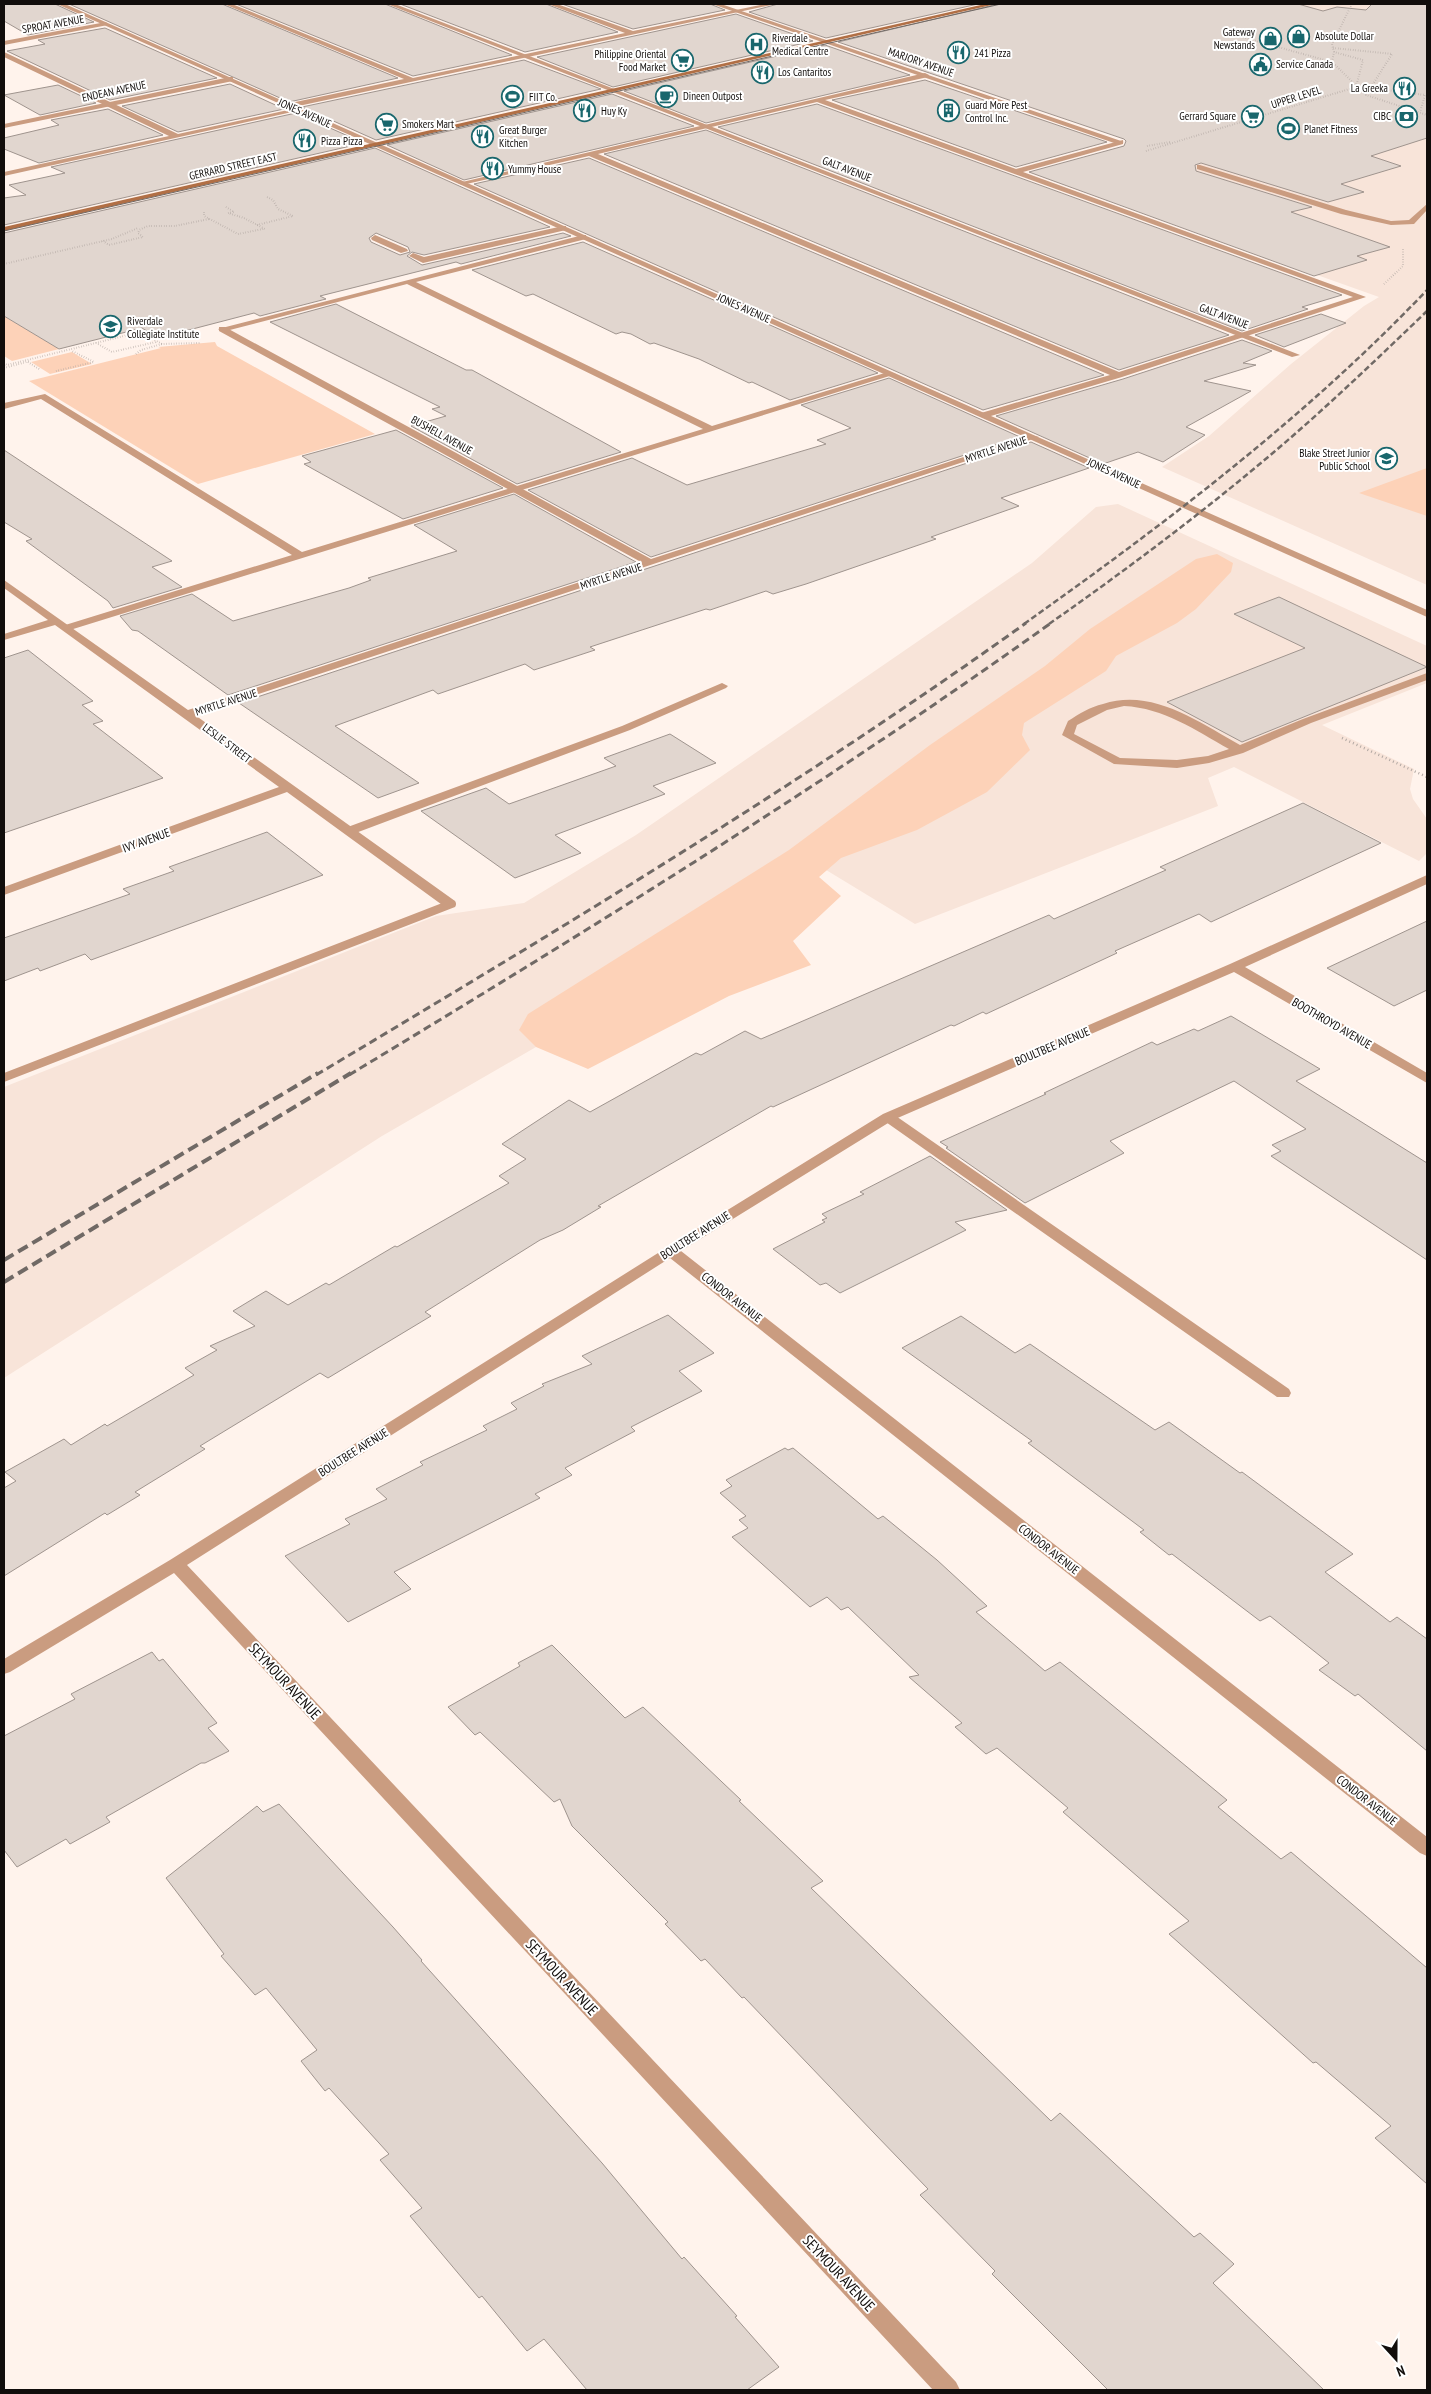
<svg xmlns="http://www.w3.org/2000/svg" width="1431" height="2394" font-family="'PT Sans Narrow',sans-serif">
  <rect width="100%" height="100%" fill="#fff3ec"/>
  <path fill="#f8e4d9" d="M1046,4H1427V585L1162,467L1209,436L1291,364L1364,306L1379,297L1030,173L1143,142L869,44Z
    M1118,504L1427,646V683L1322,725L1414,769L1410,789L1413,799L1427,819V853L1419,861L1234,767L1208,778L1218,806L915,924L808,859L536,1047L382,1136L4,1378V1087L436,916L524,903L636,835L1032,563L1096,507Z"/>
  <path fill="#fdd2b8" d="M4,316L59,349L12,361L4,356Z
    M215,342L217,346L375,434L198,484L29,381L161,348L158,347Z
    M72,352L92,364L50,374L31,362Z
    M1427,468V516L1359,493Z
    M1217,554L1233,563L1231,572L1196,609L1177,623L1116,656L1106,671L1024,723L1022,735L1030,750L987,792L917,830L841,858L819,877L841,896L793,941L811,965L729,996L588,1069L536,1047L519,1030L528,1014L789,850L930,745L1045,666L1090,629L1196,559Z"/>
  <path fill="#e1d6cf" stroke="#9f948e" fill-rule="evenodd" d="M4,4H55L94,22L28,35L4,21Z
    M69,4H222L398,78L289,102Z
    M236,4H385L512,55L413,76Z
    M400,4H546L618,32L525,52Z
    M562,4H710L725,10L633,29Z
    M778,4H978L826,38L749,12Z
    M998,4H1298L1323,11L1337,7L1366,10L1372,4H1427V138L1371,156L1401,166L1341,184L1364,192L1328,202L1201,163L1195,165L1196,171L1312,207L1291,212L1390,247L1357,256L1367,260L1314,276L1029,172L1124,146L1126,141L1124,139L838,42Z
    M736,14L813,41L613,87L537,57Z
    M105,28L217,78L110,100L7,51L45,44L38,40Z
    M825,45L910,75L706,123L624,91Z
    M524,60L601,89L376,140L302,107Z
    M925,80L1107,142L1016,167L832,100Z
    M230,84L284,109L178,132L122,106Z
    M58,85L96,103L40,115L4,95Z
    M612,94L694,126L464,180L387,145Z
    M817,104L1342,295L1302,307L1308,309L1242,331L718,127Z
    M108,109L163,135L39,163L4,149V138L59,125L51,120Z
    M296,113L364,143L4,225V198L26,195L9,185L65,173L51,167Z
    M706,130L1229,335L1119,370L604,154Z
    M375,148L550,227L424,255L412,252L407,256L422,265L563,233L571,236L461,264L456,262L320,296L326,299L260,316L254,313L158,338L142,328L59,349L4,316V233ZM376,233L408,247L410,252L400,255L371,242L369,238Z
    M589,158L1104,375L983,410L474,184Z
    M583,242L878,373L790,400L752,382L749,383L699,359L654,343L650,344L631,334L622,332L616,334L533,294L526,296L472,270Z
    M336,304L466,370H472L621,452L517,484L411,426L446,416L432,409L440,407L270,322Z
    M1321,314L1346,323L1284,347L1255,335Z
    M1242,340L1272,351L1243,363L1256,365L1204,381L1251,391L1186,427L1205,435L1163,462L1138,452L1103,464L996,416L1123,379Z
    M889,378L1020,437L651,557L528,490L632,458L687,485L826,444L817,440L851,428L801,405Z
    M396,430L503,488L403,519L304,464L311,462L302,456Z
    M1031,442L1089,468L1001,498L1019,506L931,537L936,539L806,584L773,594L766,591L710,610L706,609L590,647L595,650L534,670L525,664L438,694L433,690L335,726L419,783L378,798L239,703Z
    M4,450L172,561L152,567L182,587L113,608L108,601L26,541L32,539L4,522Z
    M514,494L636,562L228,695L138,631L132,630L120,616L192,594L233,621L349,588L371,580L368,578L457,551L414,525Z
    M1279,597L1427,667L1242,742L1167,702L1305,648L1234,614Z
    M28,650L93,701L82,705L103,721L93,724L163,778L4,833V658Z
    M670,734L716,763L653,786L665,794L555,835L581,853L515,878L421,811L486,788L509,804L616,766L604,758Z
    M1303,803L1381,843L1211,922L1199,914L1115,951L1117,953L986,1014L983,1012L954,1026L951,1025L773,1107L771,1106L598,1206L601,1207L563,1230L540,1240L425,1312L431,1316L328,1378L320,1373L200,1446L205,1449L135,1492L140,1495L107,1515L105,1513L4,1576V1488L16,1481L5,1472L64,1439L71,1445L105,1424L107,1426L194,1375L185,1368L217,1350L210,1346L255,1326L233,1311L266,1291L288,1305L326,1283L329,1285L395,1246L397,1247L509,1183L499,1176L526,1159L502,1144L569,1100L590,1112L696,1053L701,1055L745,1031L761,1039L1049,915L1054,919L1166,870L1160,867Z
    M267,832L323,875L91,960L85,954L40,971L38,968L4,981V938L130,894L123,889L174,871L169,867Z
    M1427,921V990L1394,1006L1327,968Z
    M1231,1016L1320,1069L1296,1081L1427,1163V1260L1271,1156L1281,1151L1272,1145L1306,1129L1234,1081L1110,1141L1124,1153L1025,1203L946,1148L948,1147L940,1142L1046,1094L1044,1093L1152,1042L1157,1045L1194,1029L1198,1031Z
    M930,1156L1007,1210L955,1222L966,1230L840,1293L826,1283L820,1285L773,1249L825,1222L822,1220L827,1218L822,1214L864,1194L860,1192Z
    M668,1315L714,1353L679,1371L702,1391L631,1427L635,1431L565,1468L572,1475L535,1494L540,1498L394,1572L411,1589L348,1622L285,1556L350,1524L345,1519L387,1499L376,1489L423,1465L420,1462L487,1430L483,1426L517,1409L511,1403L544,1386L542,1384L592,1364L582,1356Z
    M961,1316L1015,1353L1030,1344L1155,1430L1169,1422L1240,1473L1242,1472L1353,1554L1325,1572L1390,1622L1397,1617L1427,1639V1751L1358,1694L1355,1696L1319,1670L1329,1663L1270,1616L1260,1621L1172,1554L1169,1555L1140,1532L1144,1530L1028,1443L1032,1441L902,1348Z
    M785,1448L788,1450L793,1448L878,1519L883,1516L937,1560L987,1606L976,1612L1045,1671L1060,1662L1227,1800L1218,1807L1281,1859L1291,1852L1427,1968V2184L1375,2138L1391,2126L1316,2062L1313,2063L1169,1934L1189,1921L1063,1812L1068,1808L997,1748L986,1754L955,1727L962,1723L909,1677L919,1675L848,1607L841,1610L827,1597L810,1607L732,1537L748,1528L739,1520L746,1516L720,1493L732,1486L726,1480Z
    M552,1645L625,1718L643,1707L741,1800L739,1801L823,1881L811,1888L1051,2121L1060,2113L1194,2237L1200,2233L1234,2264L1213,2283L1324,2390H1108L992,2274L995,2271L920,2195L928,2189L874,2133L744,1997L742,1998L705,1959L701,1961L665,1924L668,1922L572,1826L560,1799L554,1802L480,1732L475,1735L448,1707L520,1666L518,1663Z
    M152,1652L159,1661L163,1659L217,1723L208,1728L229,1751L205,1763H201L106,1817L110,1822L70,1844L66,1839L17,1867L4,1850V1736L75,1699L71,1694Z
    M279,1804L393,1927L422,1960L421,1961L602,2163L682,2259L684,2257L737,2316L735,2317L779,2367L747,2390H587L544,2339L527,2351L482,2296L479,2298L410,2216L422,2208L380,2160L389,2154L329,2088L325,2091L301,2061L317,2050L266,1988L255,1995L221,1956L224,1954L166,1878L257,1806L263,1812Z"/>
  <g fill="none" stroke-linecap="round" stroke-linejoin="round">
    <path stroke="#b2a8a3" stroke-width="2" stroke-dasharray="0.5 2" stroke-linecap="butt" d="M1352,4L1332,44L1334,52L1332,62L1366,95L1427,115
      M1231,34L1332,62
      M1333,48L1392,54L1366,95
      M1371,88L1425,95L1420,112
      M1147,146L1170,142
      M1146,151L1356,87L1363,60L1334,52
      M226,207L234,212L228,213L244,218L265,229
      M204,212V216L238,234L263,229
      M257,225L293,216L278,209L273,200L267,197
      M103,241L109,245L143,237L138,233L139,230L148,226H175L209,219
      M4,264L112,239L138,228
      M1384,284L1403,266V249
      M96,343L112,352L156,342
      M136,354L141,350L162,344
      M28,362L39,369
      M4,363L7,365L140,332L162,344L200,343
      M4,368L30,361
      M56,371L94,362L72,351"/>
    <path stroke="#b2a8a3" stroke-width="2.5" stroke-dasharray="1 3" stroke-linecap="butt" d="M1342,738L1427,777"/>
    <path fill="#ca9c80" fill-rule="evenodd" d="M224,4H232L413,78L625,33L548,4H557L633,31L765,4H776L289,108H286V104L404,79Z
      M4,52L178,134L297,108L301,110L4,176V172L169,136L4,57Z
      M925,73L929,75L928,77L825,100L1016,169L1123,140V144L1023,172L1366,297L1122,377L984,418L981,417V413L1110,375L589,156L462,185L458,183ZM817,102L1353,297L1119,372L598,154Z
      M1200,165L1346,210L1391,221L1409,220L1427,204V210L1414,224L1391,225L1341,214L1197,169V165Z
      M563,226H566V230L423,263L409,256L413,253L424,257Z
      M375,235L407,249L408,251L401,253L372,240L371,238Z
      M583,235H586V239L416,282L712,426L888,372L896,374L70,630H62V626L292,555L41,399L4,409V403L45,394L302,552L703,429L407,284L222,332L218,329Z
      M1427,673V680L1311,723L1243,753L1209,763L1177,768L1114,764L1062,735L1068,721C1079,714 1090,707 1103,704C1153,688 1198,722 1240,745L1303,719ZM1124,706C1164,708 1195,730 1229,749L1208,756L1177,760L1120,758L1074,734L1077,725L1107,710Z
      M722,683L728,686L726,688L630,730L353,834L349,835L343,831L345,828L622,726Z
      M450,900L455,901L456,904L455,907L4,1082V1073Z
      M888,1113L893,1114L1289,1389L1291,1393L1289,1397H1277L883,1120L881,1117Z"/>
    <path fill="#ca9c80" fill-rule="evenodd" d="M387,4H395L1300,355L1292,357Z
      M712,4H721L1124,142L1117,144Z
      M106,22L108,25L4,45V41Z
      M230,77H233V81L4,128V124Z
      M219,327H225L651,559L1031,435L1039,437L195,715L455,901L456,904L455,907H445L287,792L4,895V887L279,787L55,625L4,640V634L48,620L4,588V580L188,710L641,562L219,331Z
      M1427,875V884L1245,967L1427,1073V1083L1234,972L893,1120L681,1251L1427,1837V1856L1420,1853L670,1258L187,1565L956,2382L960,2390H933L174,1573L10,1672L4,1674V1659L170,1560L666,1248L883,1114L1230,964Z"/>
    <path fill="#ca9c80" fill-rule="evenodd" d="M57,4H65L1427,610V617Z"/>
    <path fill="#b16f45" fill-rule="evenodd" d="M985,4H996L4,231V227Z"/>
    <path stroke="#706965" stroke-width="1" d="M4,231L1001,4"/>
    <path stroke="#706965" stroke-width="2.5" stroke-dasharray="6 3" stroke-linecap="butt" d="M1024,624C1166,523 1306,417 1427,290
      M1049,624C1126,570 1202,513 1274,452C1327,407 1377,359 1427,311"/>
    <path stroke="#706965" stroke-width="3" stroke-dasharray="8 4.5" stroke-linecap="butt" d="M316,1075C557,931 798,786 1026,623
      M349,1075C587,931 824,785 1051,623"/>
    <path stroke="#706965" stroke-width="4" stroke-dasharray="11 5.5" stroke-linecap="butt" d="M4,1260L318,1073
      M4,1282L351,1073"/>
  </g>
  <defs>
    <symbol id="shop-ring" viewBox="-11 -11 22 22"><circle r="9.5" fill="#fff" stroke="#19676d" stroke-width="1.5"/><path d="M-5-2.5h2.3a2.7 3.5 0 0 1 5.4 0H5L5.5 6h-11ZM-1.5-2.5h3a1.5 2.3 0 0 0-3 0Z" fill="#19676d"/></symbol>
    <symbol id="hospital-ring" viewBox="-11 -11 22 22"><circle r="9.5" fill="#fff" stroke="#19676d" stroke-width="1.5"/><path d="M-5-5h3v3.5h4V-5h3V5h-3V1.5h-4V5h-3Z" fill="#19676d"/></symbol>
    <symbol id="restaurant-ring" viewBox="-11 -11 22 22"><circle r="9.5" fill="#fff" stroke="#19676d" stroke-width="1.5"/><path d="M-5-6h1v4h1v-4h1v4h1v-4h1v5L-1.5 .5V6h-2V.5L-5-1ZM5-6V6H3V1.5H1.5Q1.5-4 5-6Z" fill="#19676d"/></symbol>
    <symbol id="supermarket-ring" viewBox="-11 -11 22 22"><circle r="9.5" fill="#fff" stroke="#19676d" stroke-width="1.5"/><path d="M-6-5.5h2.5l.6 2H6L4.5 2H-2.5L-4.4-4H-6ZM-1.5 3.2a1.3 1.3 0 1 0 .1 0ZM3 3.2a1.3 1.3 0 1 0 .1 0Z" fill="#19676d"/></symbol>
    <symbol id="civic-ring" viewBox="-11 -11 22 22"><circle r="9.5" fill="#fff" stroke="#19676d" stroke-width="1.5"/><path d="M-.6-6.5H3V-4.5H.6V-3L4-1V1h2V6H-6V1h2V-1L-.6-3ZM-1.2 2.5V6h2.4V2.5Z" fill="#19676d"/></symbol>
    <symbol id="cafe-ring" viewBox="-11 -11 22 22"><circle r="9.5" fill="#fff" stroke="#19676d" stroke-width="1.5"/><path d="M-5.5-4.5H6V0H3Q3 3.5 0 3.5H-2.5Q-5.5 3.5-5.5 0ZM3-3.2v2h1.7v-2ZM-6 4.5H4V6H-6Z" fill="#19676d"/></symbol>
    <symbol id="stadium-ring" viewBox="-11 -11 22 22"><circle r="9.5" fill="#fff" stroke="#19676d" stroke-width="1.5"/><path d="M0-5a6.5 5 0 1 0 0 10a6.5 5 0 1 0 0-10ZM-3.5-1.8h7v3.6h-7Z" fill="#19676d"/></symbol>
    <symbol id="building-ring" viewBox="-11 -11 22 22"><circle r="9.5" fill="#fff" stroke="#19676d" stroke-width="1.5"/><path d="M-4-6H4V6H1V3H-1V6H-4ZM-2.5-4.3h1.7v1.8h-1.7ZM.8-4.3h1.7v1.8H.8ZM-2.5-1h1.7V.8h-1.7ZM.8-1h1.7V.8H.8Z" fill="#19676d"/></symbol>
    <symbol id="bank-ring" viewBox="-11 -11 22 22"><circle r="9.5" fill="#fff" stroke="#19676d" stroke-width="1.5"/><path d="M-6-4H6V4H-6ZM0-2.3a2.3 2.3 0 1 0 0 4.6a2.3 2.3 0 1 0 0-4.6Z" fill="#19676d"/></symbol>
    <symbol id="school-ring" viewBox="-11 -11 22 22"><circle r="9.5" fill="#fff" stroke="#19676d" stroke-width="1.5"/><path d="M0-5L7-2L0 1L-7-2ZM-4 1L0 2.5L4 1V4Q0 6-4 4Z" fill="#19676d"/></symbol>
  </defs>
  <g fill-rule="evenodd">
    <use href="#shop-ring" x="1286" y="24" width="25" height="25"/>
    <use href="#shop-ring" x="1258" y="26" width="25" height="25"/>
    <use href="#hospital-ring" x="744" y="32" width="25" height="25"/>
    <use href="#restaurant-ring" x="946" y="40" width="25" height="25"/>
    <use href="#supermarket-ring" x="670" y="48" width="25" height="25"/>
    <use href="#civic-ring" x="1248" y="52" width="25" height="25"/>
    <use href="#restaurant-ring" x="750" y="60" width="25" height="25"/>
    <use href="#restaurant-ring" x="1392" y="76" width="25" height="25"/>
    <use href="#cafe-ring" x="654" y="84" width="25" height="25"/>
    <use href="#stadium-ring" x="500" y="84" width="25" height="25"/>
    <use href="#restaurant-ring" x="572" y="98" width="25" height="25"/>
    <use href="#building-ring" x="936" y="98" width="25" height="25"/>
    <use href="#supermarket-ring" x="1240" y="104" width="25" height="25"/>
    <use href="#bank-ring" x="1394" y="104" width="25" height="25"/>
    <use href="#supermarket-ring" x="374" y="112" width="25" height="25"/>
    <use href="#stadium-ring" x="1276" y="116" width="25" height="25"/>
    <use href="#restaurant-ring" x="470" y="124" width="25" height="25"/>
    <use href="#restaurant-ring" x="292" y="128" width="25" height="25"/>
    <use href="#restaurant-ring" x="480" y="156" width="25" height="25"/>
    <use href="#school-ring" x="98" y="314" width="25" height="25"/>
    <use href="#school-ring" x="1374" y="446" width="25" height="25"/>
  </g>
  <g text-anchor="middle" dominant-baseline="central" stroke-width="4" stroke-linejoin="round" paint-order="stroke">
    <g font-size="11" fill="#110d0b" stroke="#fff">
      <text transform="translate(53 24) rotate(-10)">SPROAT AVENUE</text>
      <text transform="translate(921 62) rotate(19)">MARJORY AVENUE</text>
      <text transform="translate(114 91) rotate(-12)">ENDEAN AVENUE</text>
      <text transform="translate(1296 97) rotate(-17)">UPPER LEVEL</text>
      <text transform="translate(305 113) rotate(24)">JONES AVENUE</text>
      <text transform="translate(233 166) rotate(-13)">GERRARD STREET EAST</text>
      <text transform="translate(847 169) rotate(21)">GALT AVENUE</text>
      <text transform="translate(744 308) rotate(24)">JONES AVENUE</text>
      <text transform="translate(1224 316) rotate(21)">GALT AVENUE</text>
      <text transform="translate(442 435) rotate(29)">BUSHELL AVENUE</text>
      <text transform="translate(996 449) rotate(-18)">MYRTLE AVENUE</text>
      <text transform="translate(1114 473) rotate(25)">JONES AVENUE</text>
      <text transform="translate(611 576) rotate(-18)">MYRTLE AVENUE</text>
      <text transform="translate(226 702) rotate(-18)">MYRTLE AVENUE</text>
      <text transform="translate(227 743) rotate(37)">LESLIE STREET</text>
    </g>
    <g font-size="11" fill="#110d0b" stroke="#fff" text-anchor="start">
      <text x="1255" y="32" text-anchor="end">Gateway<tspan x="1255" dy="13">Newstands</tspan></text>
      <text x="1315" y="36">Absolute Dollar</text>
      <text x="772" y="38">Riverdale<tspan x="772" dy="13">Medical Centre</tspan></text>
      <text x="974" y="53">241 Pizza</text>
      <text x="666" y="54" text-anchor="end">Philippine Oriental<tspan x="666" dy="13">Food Market</tspan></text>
      <text x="1276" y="64">Service Canada</text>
      <text x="778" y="72">Los Cantaritos</text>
      <text x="1388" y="88" text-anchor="end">La Greeka</text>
      <text x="683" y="96">Dineen Outpost</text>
      <text x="529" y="97">FIIT Co.</text>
      <text x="965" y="105">Guard More Pest<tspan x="965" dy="13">Control Inc.</tspan></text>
      <text x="601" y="111">Huy Ky</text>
      <text x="1236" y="116" text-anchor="end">Gerrard Square</text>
      <text x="1391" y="116" text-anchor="end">CIBC</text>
      <text x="402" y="124">Smokers Mart</text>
      <text x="1304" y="129">Planet Fitness</text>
      <text x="499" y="130">Great Burger<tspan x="499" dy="13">Kitchen</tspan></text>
      <text x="321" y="141">Pizza Pizza</text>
      <text x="508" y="169">Yummy House</text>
      <text x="127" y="321">Riverdale<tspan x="127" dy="13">Collegiate Institute</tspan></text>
      <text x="1370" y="453" text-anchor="end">Blake Street Junior<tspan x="1370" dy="13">Public School</tspan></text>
    </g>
    <g font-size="12" fill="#110d0b" stroke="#fff">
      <text transform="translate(146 840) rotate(-20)">IVY AVENUE</text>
      <text transform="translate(1332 1023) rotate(30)">BOOTHROYD AVENUE</text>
      <text transform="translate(1052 1046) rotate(-23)">BOULTBEE AVENUE</text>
      <text transform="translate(695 1235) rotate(-32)">BOULTBEE AVENUE</text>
      <text transform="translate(732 1297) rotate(38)">CONDOR AVENUE</text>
      <text transform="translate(353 1452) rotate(-32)">BOULTBEE AVENUE</text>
      <text transform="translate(1049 1549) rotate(38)">CONDOR AVENUE</text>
      <text transform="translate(1367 1800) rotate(38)">CONDOR AVENUE</text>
    </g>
    <g font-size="15" fill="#110d0b" stroke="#fff">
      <text transform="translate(285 1681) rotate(47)">SEYMOUR AVENUE</text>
      <text transform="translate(562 1977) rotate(47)">SEYMOUR AVENUE</text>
      <text transform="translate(839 2273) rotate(47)">SEYMOUR AVENUE</text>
    </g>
  </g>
  <rect width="1431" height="2394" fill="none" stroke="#110d0b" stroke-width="10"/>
  <g transform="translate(1396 2359) rotate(159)" stroke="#ffffff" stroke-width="4" paint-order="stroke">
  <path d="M0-4L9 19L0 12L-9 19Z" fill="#110d0b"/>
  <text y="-8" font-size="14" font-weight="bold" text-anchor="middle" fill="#110d0b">N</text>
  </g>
</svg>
